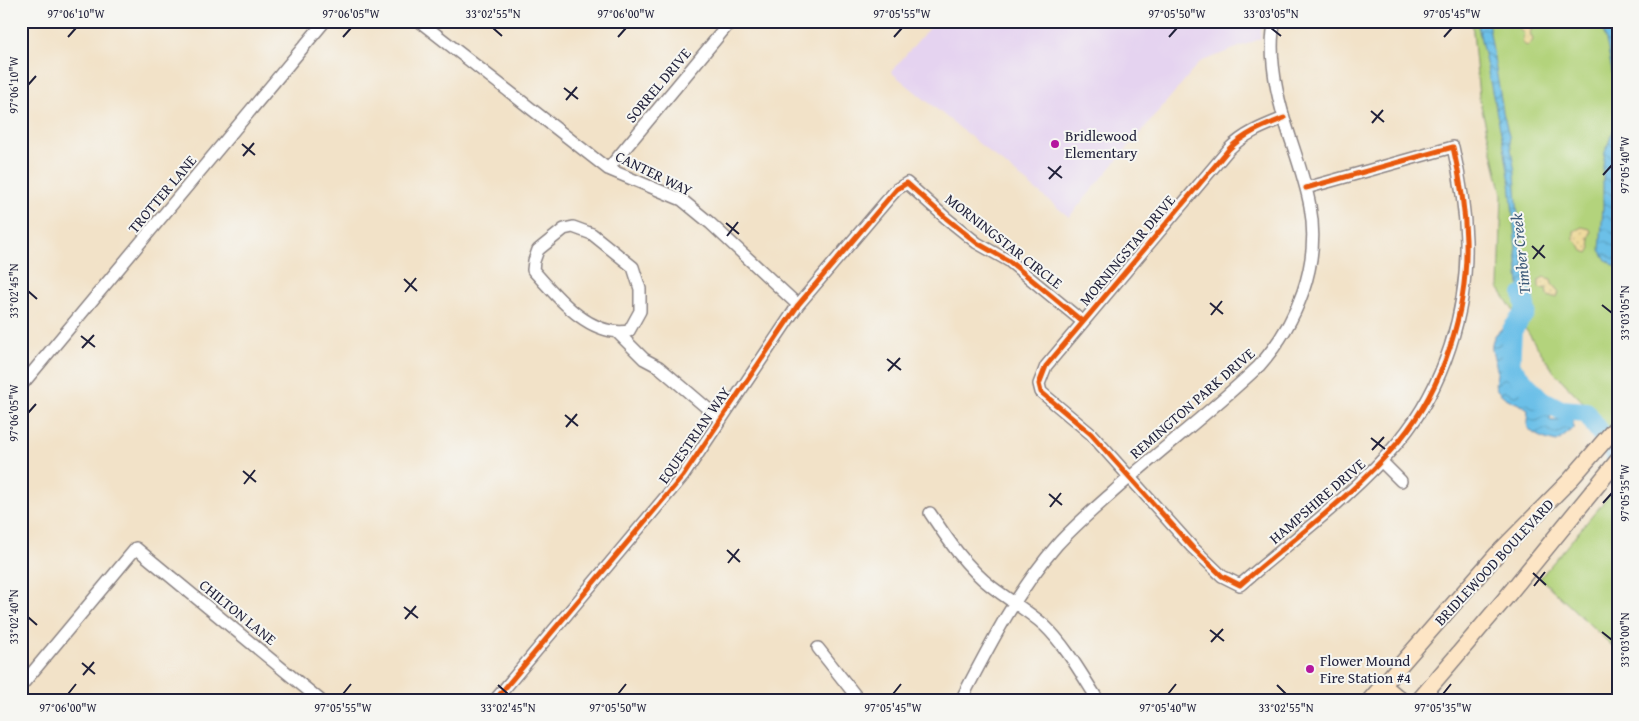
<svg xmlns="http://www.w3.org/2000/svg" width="1639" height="721" font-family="'Gentium Book Plus',serif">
  <defs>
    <pattern id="sand-dots" width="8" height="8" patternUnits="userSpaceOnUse" patternTransform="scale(1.25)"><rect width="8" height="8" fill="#eeda9e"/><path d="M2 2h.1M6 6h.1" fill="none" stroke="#ccbb89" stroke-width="1.8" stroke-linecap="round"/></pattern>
    <pattern id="water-waves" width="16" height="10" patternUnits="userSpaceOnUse" patternTransform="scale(1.25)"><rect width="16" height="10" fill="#6cc0e8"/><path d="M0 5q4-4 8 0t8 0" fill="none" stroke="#589cbd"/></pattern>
  </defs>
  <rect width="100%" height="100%" fill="#f6f6f2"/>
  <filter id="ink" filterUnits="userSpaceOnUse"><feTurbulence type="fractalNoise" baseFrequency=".02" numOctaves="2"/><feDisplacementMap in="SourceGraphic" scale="10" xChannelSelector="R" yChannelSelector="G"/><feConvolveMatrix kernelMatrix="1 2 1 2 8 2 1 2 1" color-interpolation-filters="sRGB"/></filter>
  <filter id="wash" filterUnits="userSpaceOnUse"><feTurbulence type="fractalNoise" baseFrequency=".0096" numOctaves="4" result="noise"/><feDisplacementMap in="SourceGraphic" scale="20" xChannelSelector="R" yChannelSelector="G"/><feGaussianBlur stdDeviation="1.12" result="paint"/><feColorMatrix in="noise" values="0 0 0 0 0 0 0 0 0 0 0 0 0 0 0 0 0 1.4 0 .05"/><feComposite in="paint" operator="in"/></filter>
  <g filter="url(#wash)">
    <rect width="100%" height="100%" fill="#f2e2c8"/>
    <path fill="#e5d3f0" d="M935,21H1262L1260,39L1200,62L1069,217L891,72Z"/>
    <path fill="#b3d37b" stroke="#6a7a5b" d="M1472,21H1618V438L1554,372L1499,289L1502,194L1479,97Z
      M1618,485V651L1540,578Z"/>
    <path fill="url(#sand-dots)" stroke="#887e6c" d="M1520,21H1531L1533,25L1530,33L1533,40L1530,44L1527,46L1522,43L1524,34L1519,29Z
      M1582,227L1590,229L1591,232L1589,237L1591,248L1588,253L1583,251L1580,246L1574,240V231Z
      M1544,277L1551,279L1552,284L1559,292L1557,297H1550L1547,295L1546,288L1541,289L1539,287V280Z"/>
    <path fill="url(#water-waves)" stroke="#477192" d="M1477,21H1488L1503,112L1509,136L1515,173L1519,234L1530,303L1527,312L1512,326L1522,373L1518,383L1523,393C1533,397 1534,399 1541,391C1548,394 1555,400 1559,408L1558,411L1550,417L1551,421L1570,417L1573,420V429L1557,442C1547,440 1526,434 1527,422C1527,417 1528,413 1528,409C1518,402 1506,401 1498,391C1492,383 1498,379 1497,370C1496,360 1489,350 1493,340C1499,321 1532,323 1520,296L1510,182L1504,147Z
      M1601,21H1618V268L1606,260L1600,250L1603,208V166L1605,152L1616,123V94L1608,49Z"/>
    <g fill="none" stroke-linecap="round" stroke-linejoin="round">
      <path stroke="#6cc0e8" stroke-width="20" d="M1523,295L1526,311L1512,330L1510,367L1540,399L1561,410L1586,412L1618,458"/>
    </g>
  </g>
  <g filter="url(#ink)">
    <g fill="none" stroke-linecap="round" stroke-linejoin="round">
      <defs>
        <path id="street" d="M419,21L608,169L682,200L710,223L798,305
          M1284,118C1264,126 1245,133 1229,149L1046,366L1039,384L1041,392L1091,434L1192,547L1222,576L1240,585C1293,539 1354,495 1399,441C1444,387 1468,310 1466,240C1465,208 1460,177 1453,147L1306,188
          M608,169L731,21
          M573,227L592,234L633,267L640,289V311L629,331C590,338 557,297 533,270L534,261L538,250L564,229Z
          M618,333L644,359L659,367L721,420
          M21,386L325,21
          M1381,461L1401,481
          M930,513C948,540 966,567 992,587C1009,600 1028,611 1044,625C1066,646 1082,675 1098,700
          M818,648L859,700
          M21,686L136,548L320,700
          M495,700L683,476L798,305L889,198L897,189L907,183L946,218L977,243L1009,261L1083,322
          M961,700C989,646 1017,591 1057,545C1074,526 1093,510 1112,493C1160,450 1212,411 1259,366C1297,323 1321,265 1310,206C1304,174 1291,143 1282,111C1275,86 1268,47 1275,21"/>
        <path id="secondary" d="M1383,685L1401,700
          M1370,700L1497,554L1571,479L1618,425
          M1419,700L1504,600L1618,460"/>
      </defs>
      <use href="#street" stroke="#8a8282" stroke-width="14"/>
      <use href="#secondary" stroke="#8a8282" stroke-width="18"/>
      <use href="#street" stroke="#fff" stroke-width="11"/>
      <use href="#secondary" stroke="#fde5c5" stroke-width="15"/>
      <defs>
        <path id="cycleway" d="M1284,118C1264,126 1245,133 1229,149L1046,366L1039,384L1041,392L1091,434L1192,547L1222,576L1240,585C1293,539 1354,495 1399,441C1444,387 1468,310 1466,240C1465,208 1460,177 1453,147L1306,188
          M495,700L683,476L798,305L889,198L897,189L907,183L946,218L977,243L1009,261L1083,322"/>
      </defs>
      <use href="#cycleway" stroke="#f6f6f2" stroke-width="8"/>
      <use href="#cycleway" stroke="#e8590c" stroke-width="5"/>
    </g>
  </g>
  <path fill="none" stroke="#22223b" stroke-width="2" d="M493,28L502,36M1271,28L1281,36M68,37L76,28M343,37L351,28M618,37L626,28M894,37L902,28M1169,37L1177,28M1444,37L1452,28M28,85L36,76M564,88L578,99M566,100L577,87M1371,111L1384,122M1372,123L1383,110M242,144L255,155M243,156L254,143M1048,167L1062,178M1603,175L1612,165M1049,179L1061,166M726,223L739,234M727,236L738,222M1532,246L1545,258M1533,259L1544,245M404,279L417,291M28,291L37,299M405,292L416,278M1210,303L1223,314M1602,305L1612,313M1211,315L1222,301M81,336L95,347M82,348L94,335M887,359L901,370M888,371L900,358M28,413L36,404M565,415L578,426M566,427L577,414M1371,438L1385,449M1372,450L1384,437M243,471L256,482M244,484L255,470M1049,494L1062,505M1603,503L1612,493M1050,507L1061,493M727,550L740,562M728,563L739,549M1533,573L1546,585M1534,586L1545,572M404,607L418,618M28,617L37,625M405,619L416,606M1210,630L1224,641M1602,632L1612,640M1211,642L1223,629M82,663L95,674M83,675L94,662M498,685L508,694M1277,685L1286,694M68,694L76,684M343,694L351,684M618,694L626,684M893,694L901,684M1168,694L1176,684M1443,694L1451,684"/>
  <g fill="#b5179e" stroke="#f6f6f2" stroke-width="2">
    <circle cx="1055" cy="144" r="5"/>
    <circle cx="1310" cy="669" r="5"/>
  </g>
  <g text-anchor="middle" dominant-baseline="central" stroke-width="4" stroke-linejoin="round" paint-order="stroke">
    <g font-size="15" fill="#22223b" stroke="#f6f6f2">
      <text transform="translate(658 85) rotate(-50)">SORREL DRIVE</text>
      <text transform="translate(654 173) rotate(26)">CANTER WAY</text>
      <text transform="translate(162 194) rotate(-50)">TROTTER LANE</text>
      <text transform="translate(1004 241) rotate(38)">MORNINGSTAR CIRCLE</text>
      <text transform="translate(1127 250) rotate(-50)">MORNINGSTAR DRIVE</text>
      <text transform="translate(1192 403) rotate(-41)">REMINGTON PARK DRIVE</text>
      <text transform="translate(694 435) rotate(-55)">EQUESTRIAN WAY</text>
      <text transform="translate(1317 501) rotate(-41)">HAMPSHIRE DRIVE</text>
      <text transform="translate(1494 562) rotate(-47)">BRIDLEWOOD BOULEVARD</text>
      <text transform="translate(238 612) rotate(39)">CHILTON LANE</text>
    </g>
    <g font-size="15" fill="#22223b" stroke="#f6f6f2" text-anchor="start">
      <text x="1065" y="135">Bridlewood<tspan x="1065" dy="17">Elementary</tspan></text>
      <text x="1320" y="660">Flower Mound<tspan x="1320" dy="17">Fire Station #4</tspan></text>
    </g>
    <g font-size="16" font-style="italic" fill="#3c5978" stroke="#f6f6f2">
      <text transform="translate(1520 254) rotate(-96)">Timber Creek</text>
    </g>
  </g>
  <rect width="1639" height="721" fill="none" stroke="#f6f6f2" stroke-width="55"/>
  <rect x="28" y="28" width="1584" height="666" fill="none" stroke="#22223b" stroke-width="2"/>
  <g font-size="12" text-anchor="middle" fill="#22223b">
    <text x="76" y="18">97°06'10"W</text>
    <text x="351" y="18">97°06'05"W</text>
    <text x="493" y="18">33°02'55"N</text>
    <text x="626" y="18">97°06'00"W</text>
    <text x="902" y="18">97°05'55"W</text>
    <text x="1177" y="18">97°05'50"W</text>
    <text x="1271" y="18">33°03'05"N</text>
    <text x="1452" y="18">97°05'45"W</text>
    <text transform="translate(14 85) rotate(-90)" y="4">97°06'10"W</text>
    <text transform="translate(1625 165) rotate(-90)" y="4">97°05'40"W</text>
    <text transform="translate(14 291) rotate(-90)" y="4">33°02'45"N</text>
    <text transform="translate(1625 313) rotate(-90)" y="4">33°03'05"N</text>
    <text transform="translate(14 413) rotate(-90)" y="4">97°06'05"W</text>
    <text transform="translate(1625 493) rotate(-90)" y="4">97°05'35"W</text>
    <text transform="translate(14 617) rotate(-90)" y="4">33°02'40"N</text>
    <text transform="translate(1625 640) rotate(-90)" y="4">33°03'00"N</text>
    <text x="68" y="712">97°06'00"W</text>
    <text x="343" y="712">97°05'55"W</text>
    <text x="508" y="712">33°02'45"N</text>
    <text x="618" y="712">97°05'50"W</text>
    <text x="893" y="712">97°05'45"W</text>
    <text x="1168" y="712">97°05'40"W</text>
    <text x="1286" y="712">33°02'55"N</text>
    <text x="1443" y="712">97°05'35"W</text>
  </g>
</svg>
